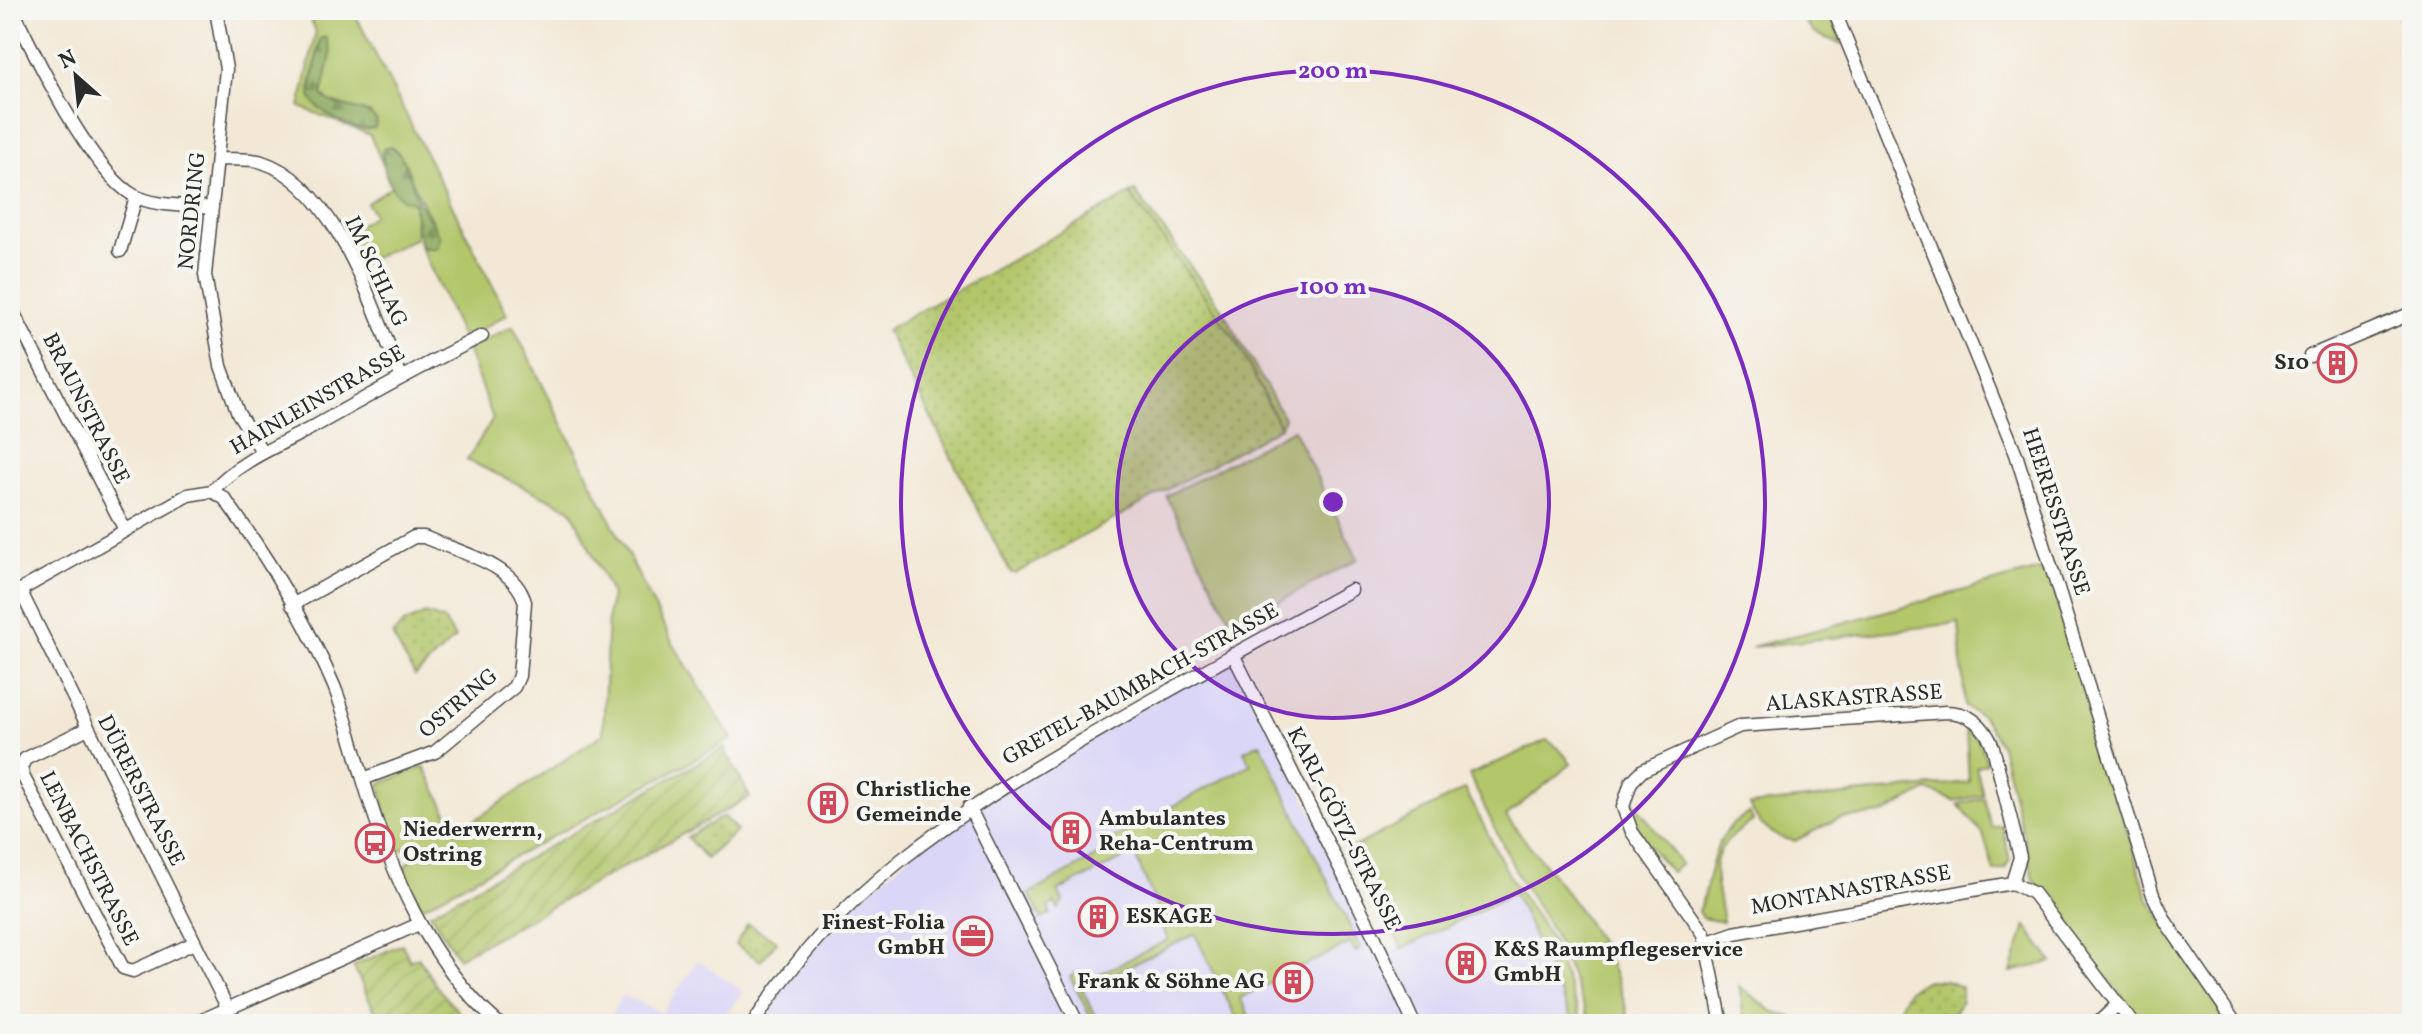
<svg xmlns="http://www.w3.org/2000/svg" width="2422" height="1034" font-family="Vollkorn,serif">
  <defs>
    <pattern id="forest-firs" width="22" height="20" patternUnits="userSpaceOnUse" patternTransform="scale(2)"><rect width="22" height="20" fill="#8eab5e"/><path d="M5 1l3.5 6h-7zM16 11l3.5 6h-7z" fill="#748b4e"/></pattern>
    <pattern id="park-dots" width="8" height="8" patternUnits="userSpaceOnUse" patternTransform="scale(2)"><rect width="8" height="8" fill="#b3c66a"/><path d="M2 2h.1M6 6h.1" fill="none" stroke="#9aaa5c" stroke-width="1.8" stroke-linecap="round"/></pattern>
    <pattern id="garden-furrows" width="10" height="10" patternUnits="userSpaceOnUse" patternTransform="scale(2)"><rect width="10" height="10" fill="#b3c66a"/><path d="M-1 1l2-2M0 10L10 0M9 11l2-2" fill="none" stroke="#9aaa5c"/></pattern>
  </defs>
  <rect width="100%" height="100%" fill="#f6f6f2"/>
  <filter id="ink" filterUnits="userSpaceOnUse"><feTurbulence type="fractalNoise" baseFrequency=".0125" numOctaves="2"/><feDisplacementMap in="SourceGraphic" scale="16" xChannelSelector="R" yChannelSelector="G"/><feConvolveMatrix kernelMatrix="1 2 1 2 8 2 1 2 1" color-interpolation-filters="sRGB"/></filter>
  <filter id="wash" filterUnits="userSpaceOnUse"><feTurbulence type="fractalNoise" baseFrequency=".006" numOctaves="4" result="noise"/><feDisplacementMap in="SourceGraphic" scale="32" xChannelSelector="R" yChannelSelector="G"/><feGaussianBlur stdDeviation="1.8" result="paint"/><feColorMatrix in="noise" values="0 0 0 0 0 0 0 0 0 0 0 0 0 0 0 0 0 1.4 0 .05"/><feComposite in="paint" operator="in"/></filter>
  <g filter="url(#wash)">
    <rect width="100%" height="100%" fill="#f3e8d6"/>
    <path fill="#dad6f7" d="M1233,655L1383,955L1513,890L1574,1024H754L837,919L947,823Z
      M698,960L744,992L717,1024H606L622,995L662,1013Z"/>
    <path fill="#b3c66a" stroke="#6f784a" stroke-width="2" fill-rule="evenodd" d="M306,10H353L507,314L463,340L420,245L426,249L435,227L404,166L382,154L384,167L370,135L300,107L316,31ZM320,39L331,54L322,95L327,101L372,114L319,109L310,90Z
      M1795,10H1829L1842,44L1815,34Z
      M392,186L396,194L414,202L416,238L361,264L347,233L374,215L367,203Z
      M1135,191L1222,309L1284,418L1280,427L1236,340L1130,194Z
      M513,326L672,642L732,739L424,906L419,902L404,868L412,859L409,849L396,850L385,817L380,784L424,766L457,832L603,734L608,613L612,595L571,509L467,460L493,419L467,349Z
      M1293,429L1358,559L1234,626L1166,496Z
      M2047,568L2148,898L2229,1024H2146L2082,950L2034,879L2001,746L1983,717L1965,707L1959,623L1752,647Z
      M1966,729L1979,741L1987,763L1976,767L1983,795L1954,801L1927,790L1883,814L1837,819L1795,841C1775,838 1757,826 1750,805L1969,782Z
      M1547,740L1561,750L1571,764L1506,816C1555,879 1616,942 1629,1024H1591L1554,934L1519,878L1469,775Z
      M1260,743L1361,949L1356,952L1350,943L1240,998L1253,1024H1239L1195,934L1082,989L1099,1024H1094L1070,977L1079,972L1084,982L1168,940L1156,916L1159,911L1134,853L1058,891L1063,902L1058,909L1055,903L1048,907L1051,914L1042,919L1029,894L1115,846L1112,839L1251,764L1244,751Z
      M1465,789L1512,881L1550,937L1583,1024H1574L1514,893L1402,949L1352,848Z
      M1631,798L1681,864L1671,872C1655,852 1624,825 1631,798Z
      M1984,798L1991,827L2002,825L2010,860L2005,869L1994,871L1983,834L1958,804Z
      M1749,813L1753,821C1702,853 1715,871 1723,922L1702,918L1698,911C1715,875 1707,834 1749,813Z
      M2026,926L2052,962L2011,972Z
      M1739,986L1772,1011L1792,1017L1781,1024H1745Z"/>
    <path fill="url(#forest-firs)" stroke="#5c6b44" stroke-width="2" d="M326,37L331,54L322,95C335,110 365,105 377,121L375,128C357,134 320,114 310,97L320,39Z
      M389,146C407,153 411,184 418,200C424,212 433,224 440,237L438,247L432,249L420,245L414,202C391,201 381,169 383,148Z"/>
    <path fill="url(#park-dots)" stroke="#6f784a" stroke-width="2" d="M1130,194L1236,340L1280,427L1015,574L1010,572L886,330Z
      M425,614L444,620L455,638L415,676L392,635L405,623Z
      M724,816L737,831L706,859L687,837Z
      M748,924L777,941L761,961L735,945Z
      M1927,980L1946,981L1961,987V1002L1947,1024H1890L1908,990Z"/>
    <path fill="url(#garden-furrows)" stroke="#6f784a" stroke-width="2" d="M724,748L750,797L458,958L430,913Z
      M402,944L410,961L418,957L437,987L469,1024H381L353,966Z"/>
  </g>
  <g filter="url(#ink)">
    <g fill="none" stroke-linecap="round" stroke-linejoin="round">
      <defs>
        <path id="minor" d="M13,10C35,56 90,170 133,195C154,207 188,205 212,208
          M216,10L226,69L205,275L221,366L238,413L263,453
          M1834,10L2016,454L2153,895L2166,922L2236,1024
          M219,159C232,160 250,158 262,162C337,186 373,310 401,376
          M120,251L136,197
          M10,306L125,530
          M2310,356L2412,313
          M212,491C238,461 280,445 315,426C370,395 425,364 482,336
          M20,590L228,1009
          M10,596L188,495L212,491L224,498C266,555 306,621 334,686C346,716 354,748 363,779C390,870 426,960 499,1024
          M292,605L414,537H424C457,552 514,563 525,602L519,676L514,687L435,752L363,779
          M1233,654L1374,936L1414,1024
          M86,729L25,759L21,768L24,778L123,968L133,971L194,943
          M969,807L1078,1024
          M1708,942L1734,933L2012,883L2033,893L2133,1024
          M193,1024L419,924
          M753,1024C835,892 955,814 1086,738C1173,687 1262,639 1351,590
          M1722,1024L1704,934L1632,832L1623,807L1631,782L1643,770L1740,726L1946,712C1970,712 1985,726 1993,747L2020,857L2012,883
          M2097,1024L2116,1006"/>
      </defs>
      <use href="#minor" stroke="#494745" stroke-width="15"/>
      <use href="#minor" stroke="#fff" stroke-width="12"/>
    </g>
  </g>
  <circle cx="1333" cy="502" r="216" fill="#7b2cbf" fill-opacity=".12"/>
  <g fill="none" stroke="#7b2cbf" stroke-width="4">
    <circle cx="1333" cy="502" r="216"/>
    <circle cx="1333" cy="502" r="432"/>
  </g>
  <defs>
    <symbol id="building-ring" viewBox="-11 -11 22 22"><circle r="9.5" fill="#f6f6f2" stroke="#d1495b" stroke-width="1.5"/><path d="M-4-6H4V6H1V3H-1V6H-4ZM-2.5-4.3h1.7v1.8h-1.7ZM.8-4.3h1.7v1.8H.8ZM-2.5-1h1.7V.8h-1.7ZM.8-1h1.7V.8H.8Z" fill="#d1495b"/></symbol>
    <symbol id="bus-ring" viewBox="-11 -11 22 22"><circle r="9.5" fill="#f6f6f2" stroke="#d1495b" stroke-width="1.5"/><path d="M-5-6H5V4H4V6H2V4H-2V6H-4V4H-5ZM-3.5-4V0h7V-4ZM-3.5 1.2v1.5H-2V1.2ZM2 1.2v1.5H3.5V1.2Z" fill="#d1495b"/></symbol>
    <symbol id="office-ring" viewBox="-11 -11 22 22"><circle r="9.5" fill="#f6f6f2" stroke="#d1495b" stroke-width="1.5"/><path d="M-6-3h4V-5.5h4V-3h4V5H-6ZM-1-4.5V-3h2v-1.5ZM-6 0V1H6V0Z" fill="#d1495b"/></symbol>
  </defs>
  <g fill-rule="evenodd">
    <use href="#building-ring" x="2315" y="341" width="44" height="44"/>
    <use href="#building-ring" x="806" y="781" width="44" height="44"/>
    <use href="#building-ring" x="1049" y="810" width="44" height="44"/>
    <use href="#bus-ring" x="353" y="821" width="44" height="44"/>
    <use href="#building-ring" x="1076" y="895" width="44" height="44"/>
    <use href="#office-ring" x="951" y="914" width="44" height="44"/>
    <use href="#building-ring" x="1444" y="941" width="44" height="44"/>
    <use href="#building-ring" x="1271" y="960" width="44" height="44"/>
  </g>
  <g text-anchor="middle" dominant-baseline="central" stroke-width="8" stroke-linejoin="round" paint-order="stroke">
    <g font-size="22" fill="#2b2b2b" stroke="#f6f6f2">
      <text transform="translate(193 211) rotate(-84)">NORDRING</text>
      <text transform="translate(375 272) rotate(65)">IM SCHLAG</text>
      <text transform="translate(318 401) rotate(-30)">HAINLEINSTRASSE</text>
      <text transform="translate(85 409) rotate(63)">BRAUNSTRASSE</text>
      <text transform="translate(2055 512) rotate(72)">HEERESSTRASSE</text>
      <text transform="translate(1141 685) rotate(-29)">GRETEL-BAUMBACH-STRASSE</text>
      <text transform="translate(1854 699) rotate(-4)">ALASKASTRASSE</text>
      <text transform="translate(459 704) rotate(-40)">OSTRING</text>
      <text transform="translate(140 791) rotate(63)">DÜRERSTRASSE</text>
      <text transform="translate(1343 829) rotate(63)">KARL-GÖTZ-STRASSE</text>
      <text transform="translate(88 859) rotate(63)">LENBACHSTRASSE</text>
      <text transform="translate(1851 891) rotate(-10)">MONTANASTRASSE</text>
    </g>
    <g font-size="22" font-weight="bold" fill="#2b2b2b" stroke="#f6f6f2" text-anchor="start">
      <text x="2309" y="363" text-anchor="end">S10</text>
      <text x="856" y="790">Christliche<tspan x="856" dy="25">Gemeinde</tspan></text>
      <text x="1099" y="819">Ambulantes<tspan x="1099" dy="25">Reha-Centrum</tspan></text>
      <text x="403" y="830">Niederwerrn,<tspan x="403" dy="25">Ostring</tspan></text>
      <text x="1126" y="917">ESKAGE</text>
      <text x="945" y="923" text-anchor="end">Finest-Folia<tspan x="945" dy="25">GmbH</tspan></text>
      <text x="1494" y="950">K&amp;S Raumpflegeservice<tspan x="1494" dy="25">GmbH</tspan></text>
      <text x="1265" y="982" text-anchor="end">Frank &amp; Söhne AG</text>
    </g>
  </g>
  <circle cx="1333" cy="502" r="12" fill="#7b2cbf" stroke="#f6f6f2" stroke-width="4"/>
  <g font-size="24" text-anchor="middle" font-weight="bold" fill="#7b2cbf" stroke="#f6f6f2" stroke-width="8" stroke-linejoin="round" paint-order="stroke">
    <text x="1333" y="78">200 m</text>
    <text x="1333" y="294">100 m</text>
  </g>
  <rect width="2422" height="1034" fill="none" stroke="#f6f6f2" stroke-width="40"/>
  <g transform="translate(76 76) rotate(333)" stroke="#f6f6f2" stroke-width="6" paint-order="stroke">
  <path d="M0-6L14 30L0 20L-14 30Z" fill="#2b2b2b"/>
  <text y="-12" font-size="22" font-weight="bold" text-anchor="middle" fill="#2b2b2b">N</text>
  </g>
</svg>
